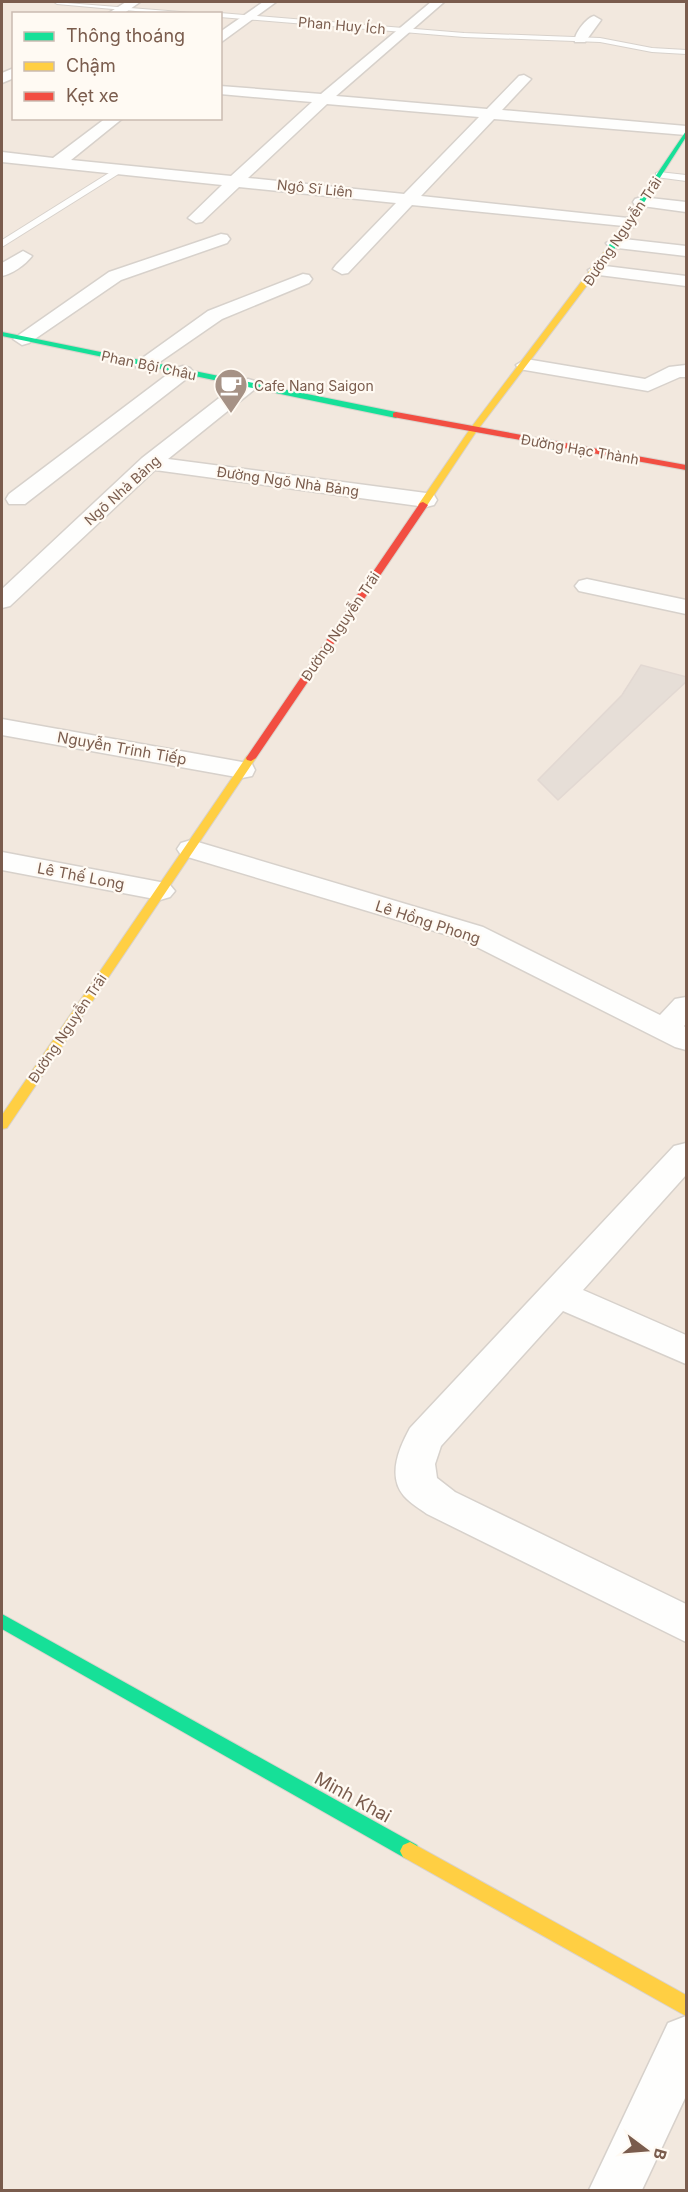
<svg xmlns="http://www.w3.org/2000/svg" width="688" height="2192" font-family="Inter,sans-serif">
  <rect width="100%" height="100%" fill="#f9f5f0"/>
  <path fill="#f2e8de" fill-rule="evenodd" d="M2,2H686V2190H2ZM14,14H220V118H14Z"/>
  <path fill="#e6ded7" stroke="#e2d8d2" stroke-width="1.5" d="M641,665L687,677V681L558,800L538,780L622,695Z"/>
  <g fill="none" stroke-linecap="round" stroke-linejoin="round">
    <defs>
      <path id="lane" d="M54,2L206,14H169L57,4Z
        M220,13L464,33L600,38L652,48L686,50V54L652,52L600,42L464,37L220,17V14H217Z
        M120,166L128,168L2,247V240Z
        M659,172L686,175V181L656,177V173Z"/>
      <path id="street" d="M126,2H140L123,14H107Z
        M263,2H276L220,43V32Z
        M431,2H444L336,96L487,109L519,76L524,75L531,79L502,110L686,126V135L494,119L421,196L628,218L636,223L634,227L412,205L348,273L342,274L333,269L336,265L396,203L239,187L202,222L196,223L188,218L222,185L2,162V152L53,158L106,118H123L71,160L231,176L312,102L220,94V86L321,94ZM327,104L479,117L404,194L248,178Z
        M594,16L601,20L585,42H575C573,35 586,18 594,16Z
        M14,68V78L2,83V73Z
        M641,197L686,202V212L635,205L633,202L635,199Z
        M221,234L227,235L230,239L227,243L121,280L29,343L22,345L13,339L109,272Z
        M615,238L686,246V256L609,247L606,243Z
        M23,251L32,256C25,265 12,274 2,276V263Z
        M597,265L686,276V286L591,274L588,270Z
        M303,274L309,275L312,279L309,283L222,319L151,368H137L134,364L208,311Z
        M526,359L645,379L669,367L686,365V377H680L648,391L519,369L516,365Z
        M183,366L190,368L193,372L190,376L25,504H9L6,499L9,494L176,368Z
        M248,379L255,381L258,385L255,389L168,459L426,493L434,495L437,500L434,505L426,507L155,470L10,606L2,608V589L142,458L241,381Z
        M587,579L686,600V614L579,591L575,586L579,581Z
        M2,719L242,762L252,764L255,770L252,776L242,778L2,735Z
        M191,840L483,927L660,1015L675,999L686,997V1024L684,1026L686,1028V1050L675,1047L461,939L181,855L177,849L181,843Z
        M2,852L160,882L170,885L175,891L170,897L160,900L2,870Z
        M686,1143V1175L583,1290L686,1335V1364L563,1311L441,1446L435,1464L437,1478L455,1492L686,1604V1642L427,1514C420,1509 410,1503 404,1496C387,1476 399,1448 410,1428L674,1146Z
        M686,2016V2096L642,2190H589L668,2023Z"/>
      <path id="fast" d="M686,131V137L613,251L606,253L605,251Z
        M2,332L396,412L400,415L396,418L2,336Z
        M2,1614L417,1845L420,1851L417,1857L410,1860L403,1857L2,1629Z"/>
      <path id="slow" d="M606,249L613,251L476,432L426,507H420L418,505L470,429Z
        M251,755L256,758L7,1128L2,1129V1115L247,756Z
        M410,1842L686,1995V2016L403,1857L400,1851L403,1845Z"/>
      <path id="jam" d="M396,412L686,465V470L393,417V413Z
        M423,502L428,505L256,758L251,761L247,760L246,758L420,503Z"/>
    </defs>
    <use href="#lane" stroke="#d7d1cb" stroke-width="2"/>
    <use href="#street" stroke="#d7d1cb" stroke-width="3"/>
    <use href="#fast" stroke="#d9d2cb" stroke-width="2"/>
    <use href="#slow" stroke="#d9d2cb" stroke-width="2"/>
    <use href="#jam" stroke="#d9d2cb" stroke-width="2"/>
    <use href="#lane" fill="#fefefd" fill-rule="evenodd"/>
    <use href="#street" fill="#fefefd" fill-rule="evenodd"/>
    <use href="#fast" fill="#16e098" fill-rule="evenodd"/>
    <use href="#slow" fill="#ffcf43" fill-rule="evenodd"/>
    <use href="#jam" fill="#f24e42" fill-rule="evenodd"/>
  </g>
  <defs>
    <symbol id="cafe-pin" viewBox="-11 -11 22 30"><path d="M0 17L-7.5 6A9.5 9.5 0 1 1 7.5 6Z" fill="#a69286" stroke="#fffaf3"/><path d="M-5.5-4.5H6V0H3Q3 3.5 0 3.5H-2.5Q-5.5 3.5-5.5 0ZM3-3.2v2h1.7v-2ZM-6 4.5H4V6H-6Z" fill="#fff"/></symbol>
  </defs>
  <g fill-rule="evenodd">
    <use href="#cafe-pin" x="212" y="366" width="38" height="52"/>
  </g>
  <g text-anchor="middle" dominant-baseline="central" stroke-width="4.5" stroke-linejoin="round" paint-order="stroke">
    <g font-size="14" fill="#7a5c4d" stroke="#fffaf3">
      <text transform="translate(342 25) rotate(5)">Phan Huy Ích</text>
      <text transform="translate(315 188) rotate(6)">Ngô Sĩ Liên</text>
      <text transform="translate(622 231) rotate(-56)">Đường Nguyễn Trãi</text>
      <text transform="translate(149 365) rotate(12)">Phan Bội Châu</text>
      <text transform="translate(580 449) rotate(10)">Đường Hạc Thành</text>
      <text transform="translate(288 481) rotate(8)">Đường Ngõ Nhà Bảng</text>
      <text transform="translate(122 490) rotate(-42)">Ngõ Nhà Bảng</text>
      <text transform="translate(340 626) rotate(-56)">Đường Nguyễn Trãi</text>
      <text transform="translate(67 1028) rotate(-56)">Đường Nguyễn Trãi</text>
    </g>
    <g font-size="14" fill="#7a5c4d" stroke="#fffaf3" text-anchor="start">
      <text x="254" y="385">Cafe Nang Saigon</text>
    </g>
    <g font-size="15" fill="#7a5c4d" stroke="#fffaf3">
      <text transform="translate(122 748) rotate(10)">Nguyễn Trinh Tiếp</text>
      <text transform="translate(81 876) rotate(11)">Lê Thế Long</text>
      <text transform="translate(428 922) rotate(18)">Lê Hồng Phong</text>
    </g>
    <g font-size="18" fill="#7a5c4d" stroke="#fffaf3">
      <text transform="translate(353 1797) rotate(29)">Minh Khai</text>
    </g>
  </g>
  <rect width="688" height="2192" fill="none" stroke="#7a5c4d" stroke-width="6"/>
  <rect x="12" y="12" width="210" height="108" fill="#fffaf3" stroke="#cabbb1" stroke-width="1.5"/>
  <rect x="24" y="32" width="30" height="9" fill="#16e098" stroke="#cabbb1" stroke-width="1.5"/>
  <text x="66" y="42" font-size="18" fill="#7a5c4d">Thông thoáng</text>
  <rect x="24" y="62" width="30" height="9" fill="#ffcf43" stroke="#cabbb1" stroke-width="1.5"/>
  <text x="66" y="72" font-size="18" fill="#7a5c4d">Chậm</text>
  <rect x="24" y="92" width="30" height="9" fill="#f24e42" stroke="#cabbb1" stroke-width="1.5"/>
  <text x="66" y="102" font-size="18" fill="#7a5c4d">Kẹt xe</text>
  <g transform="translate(646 2150) rotate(106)" stroke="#fffaf3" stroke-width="4.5" paint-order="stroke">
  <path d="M0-4.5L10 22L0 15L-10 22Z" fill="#7a5c4d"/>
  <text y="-9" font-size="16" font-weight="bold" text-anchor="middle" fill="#7a5c4d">B</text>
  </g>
</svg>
